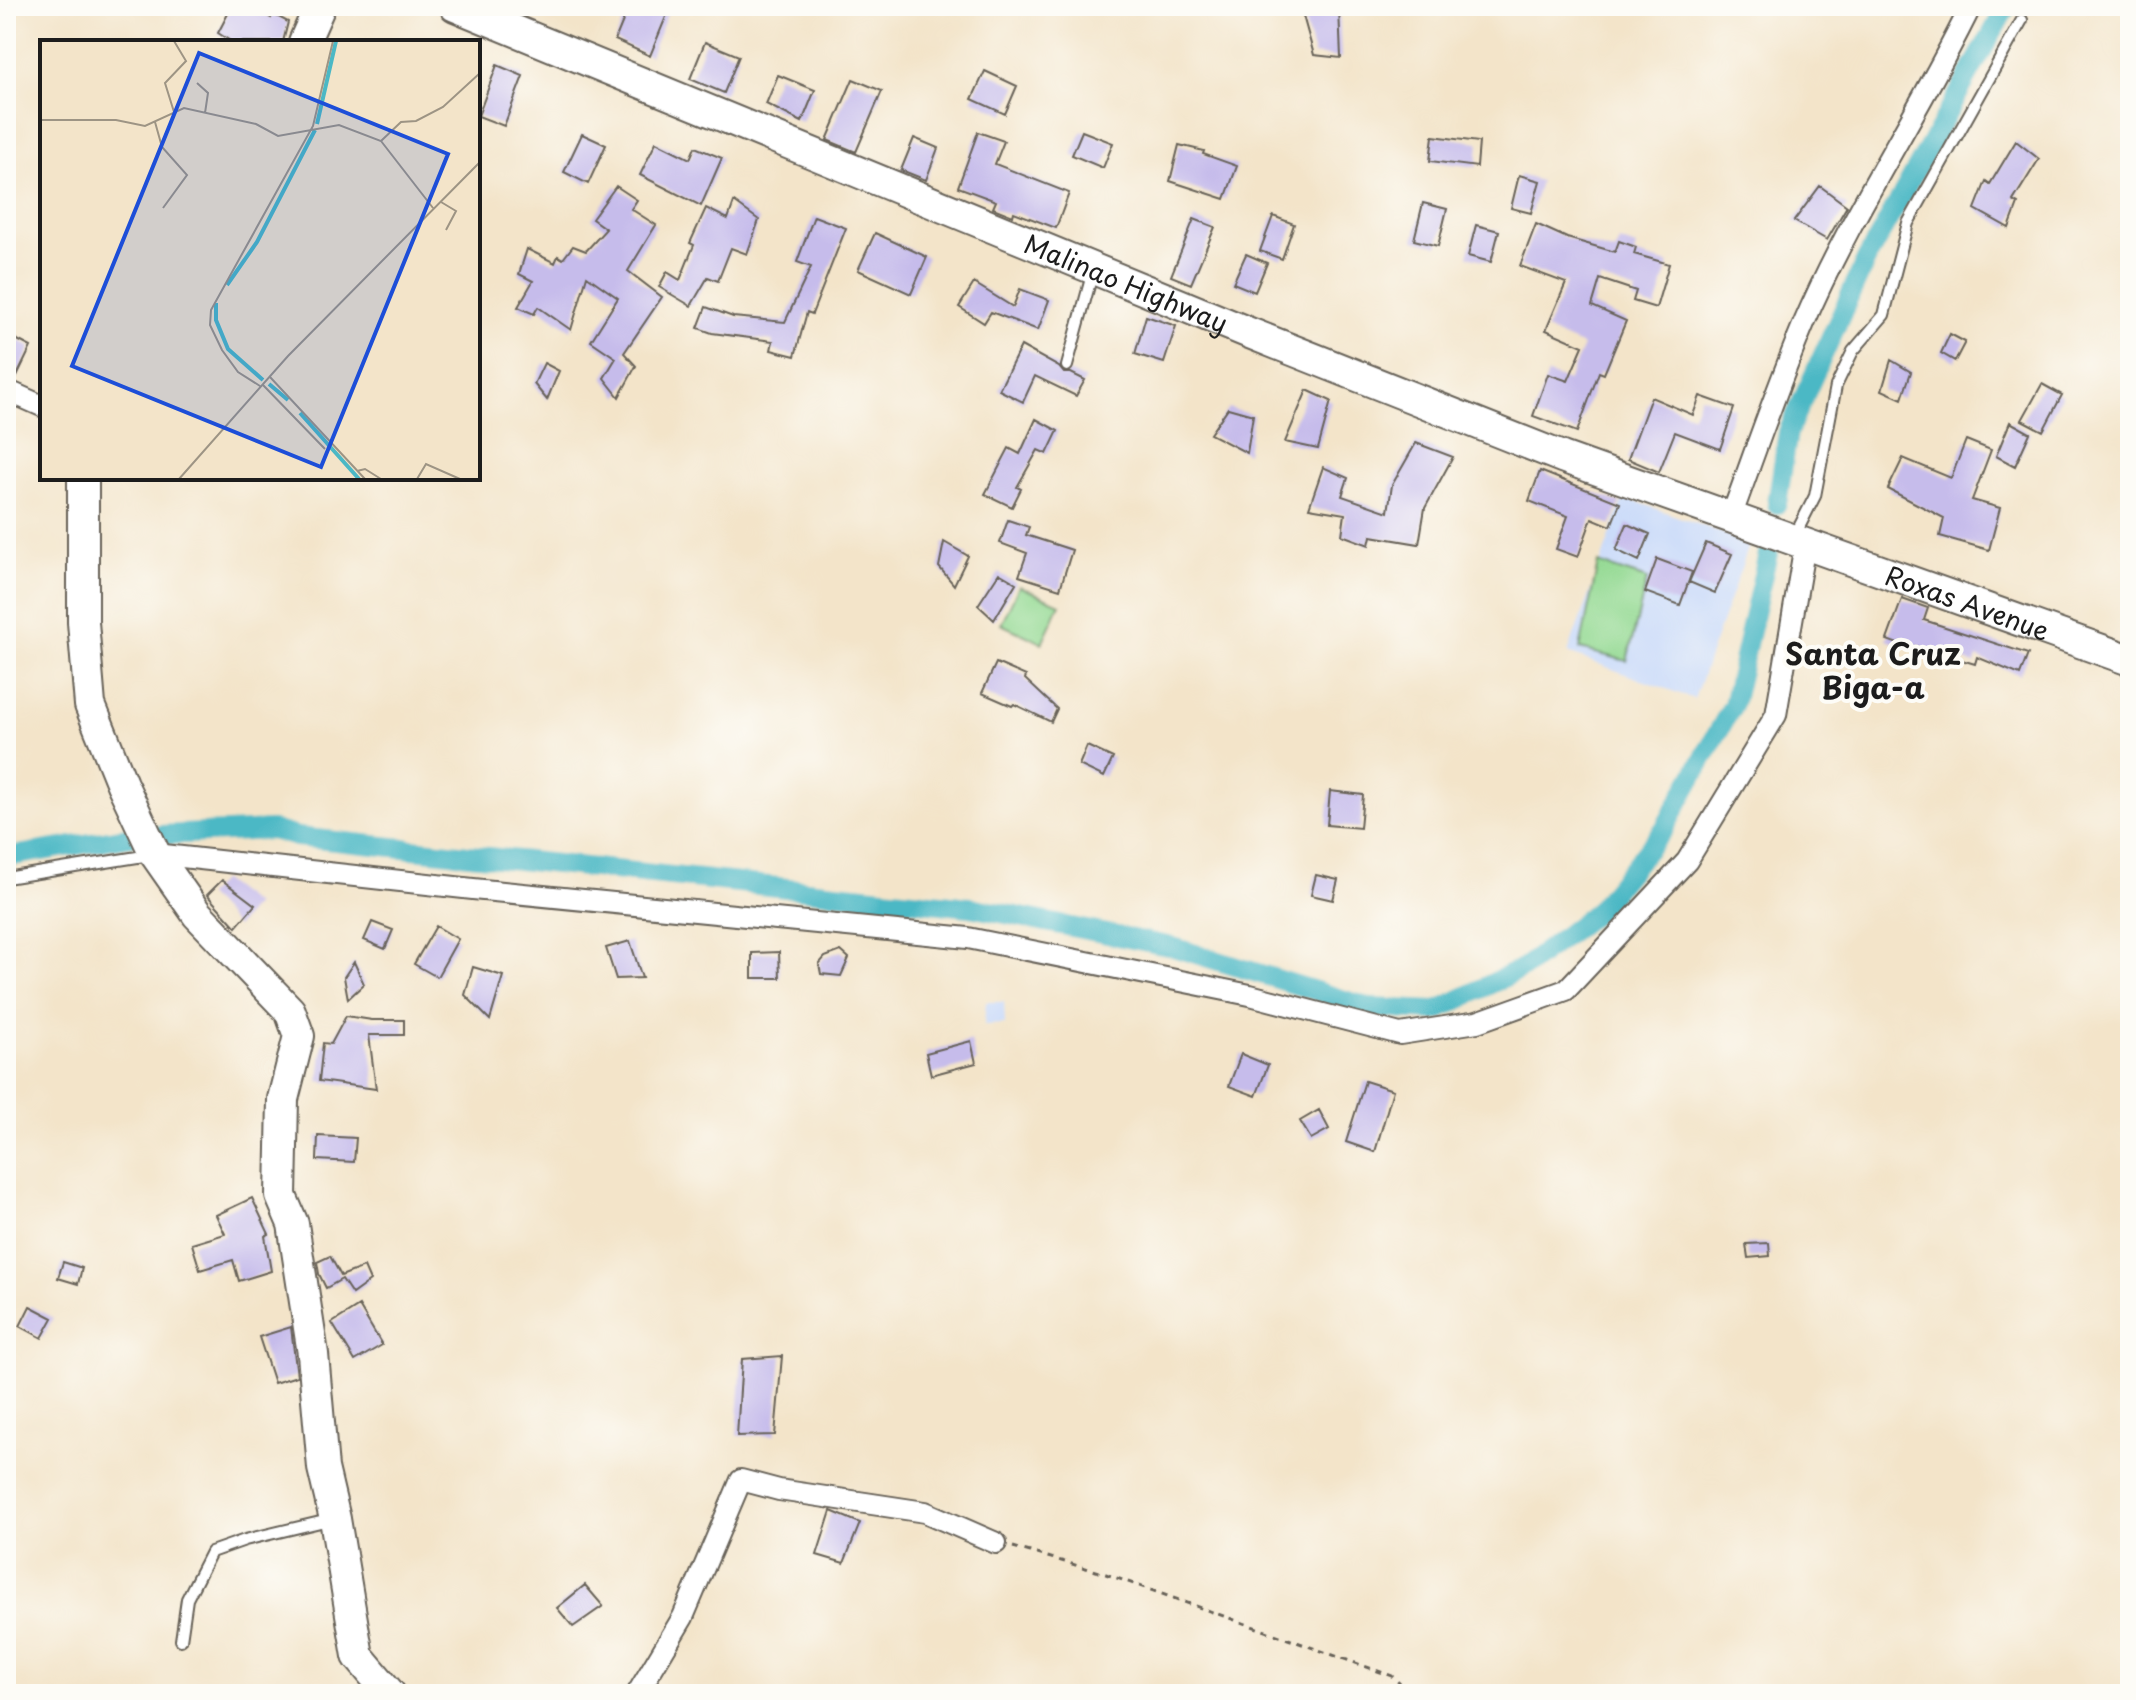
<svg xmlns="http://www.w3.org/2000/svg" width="2136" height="1700" font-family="'Playpen Sans',sans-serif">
  <rect width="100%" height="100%" fill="#fdfcf7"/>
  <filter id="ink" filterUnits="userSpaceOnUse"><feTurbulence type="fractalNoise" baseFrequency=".0125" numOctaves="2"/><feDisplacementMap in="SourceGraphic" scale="16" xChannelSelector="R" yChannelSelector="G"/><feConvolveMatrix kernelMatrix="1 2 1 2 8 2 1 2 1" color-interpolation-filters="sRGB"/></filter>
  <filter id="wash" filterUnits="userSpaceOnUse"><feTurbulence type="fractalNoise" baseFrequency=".006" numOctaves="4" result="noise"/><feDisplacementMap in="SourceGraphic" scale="32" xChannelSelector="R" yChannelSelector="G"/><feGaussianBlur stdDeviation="1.8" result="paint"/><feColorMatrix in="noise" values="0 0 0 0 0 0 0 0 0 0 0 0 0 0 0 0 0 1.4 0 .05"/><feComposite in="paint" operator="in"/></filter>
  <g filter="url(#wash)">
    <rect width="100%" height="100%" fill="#f3e4c9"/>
    <path fill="#cbdbf9" d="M1624,497L1750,543L1694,699L1568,653Z
      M986,1002H1004L1005,1024L984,1025Z"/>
    <path fill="#93d992" stroke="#587a57" stroke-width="2" d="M1598,563L1647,579L1627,661L1580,649Z
      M1019,586L1060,604L1042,643L1001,624Z"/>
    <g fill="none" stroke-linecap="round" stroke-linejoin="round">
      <path stroke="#4bb8c5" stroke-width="20" d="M1777,504L1788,432L1867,258L2007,6
        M160,835L272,830L297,837L970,907L1173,947L1371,1008L1436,1011L1525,967L1597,911L1664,829L1733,705L1769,549
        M6,857L133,836"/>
    </g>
    <g id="blocks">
      <path fill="#c6bceb" d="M232,6H252L271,18L273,14L288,22L283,42H232L218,33Z
        M629,6H655L668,12L650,56L615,40Z
        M1339,8L1341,58L1314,55L1302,12Z
        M705,42L739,56L724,93L690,79Z
        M497,65L523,76L504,126L478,116Z
        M985,71L1017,86L1005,114L972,99Z
        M778,75L815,90L802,122L766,104Z
        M853,79L882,91L856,152L827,140Z
        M1082,131L1113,143L1103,168L1072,155Z
        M978,132L1004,141L995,164L1069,193L1056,228L1014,212L1013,216L993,208L996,201L958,187Z
        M582,134L606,145L588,184L564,172Z
        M1433,136L1479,142L1477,167L1430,161Z
        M914,138L938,148L926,180L901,170Z
        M2016,141L2039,159L2013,201L2018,204L2009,228L1975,209L1986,181L1990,184Z
        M656,142L690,159L695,147L722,158L701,206L640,175Z
        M1179,145L1204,151L1203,154L1237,166L1225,199L1170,181Z
        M1519,175L1540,181L1531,213L1511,208Z
        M616,186L637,200L631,209L656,225L628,271L662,297L624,353L636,366L619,397L604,378L616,358L591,341L618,298L587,276L571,330L538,307L534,314L518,307L533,281L519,274L527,249L555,263L558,256L563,259L573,246L586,251L606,229L592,219Z
        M1820,186L1847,206L1827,240L1794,221Z
        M734,202L759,220L747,254L731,248L718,281L708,277L691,306L659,287L667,272L680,280L694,245L690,243L706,208L728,219Z
        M1423,203L1447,209L1438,246L1414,240Z
        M814,216L846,228L812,314L807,312L795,356L771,350L773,341L712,333L698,328L706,307L733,317L785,322L811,267L797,262Z
        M1273,216L1294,224L1282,259L1260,251Z
        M1194,219L1215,227L1191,284L1171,276Z
        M1536,224L1567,238L1615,252L1619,241L1636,247L1634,254L1669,264L1656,308L1633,301L1636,291L1600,279L1592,306L1626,321L1604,374L1599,372L1577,432L1533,416L1548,374L1568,381L1583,346L1546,330L1566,283L1520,266Z
        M1476,225L1499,231L1491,262L1468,256Z
        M875,233L927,257L911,294L858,270Z
        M1246,254L1267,263L1255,292L1233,283Z
        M974,283L1013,307L1020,289L1049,300L1038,330L991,312L984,323L959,307Z
        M1146,316L1176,326L1164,363L1135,354Z
        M6,334L31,347L15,380L6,377Z
        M1950,334L1965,342L1955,361L1941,353Z
        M1021,346L1059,367L1064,373H1071L1085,380L1076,396L1035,376L1023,402L999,390Z
        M1891,360L1911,372L1902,399L1882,390Z
        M544,363L559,371L547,400L534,384Z
        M2042,384L2062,395L2043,431L2022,420Z
        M1307,390L1331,401L1318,449L1285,442Z
        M1700,396L1734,408L1720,449L1675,432L1659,472L1628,459L1651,397L1693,415Z
        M1228,408L1253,415L1247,453L1210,434Z
        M1036,419L1058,431L1047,454L1038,450L1017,487L1021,489L1012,507L985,494L1009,448L1020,454Z
        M2010,422L2030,433L2015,466L1996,456Z
        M1966,440L1991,450L1972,500L2000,508L1989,550L1940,536L1944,518L1888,489L1903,458L1951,478Z
        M1416,443L1453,457L1425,508L1419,544L1371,536L1369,545L1342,535L1345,514L1309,508L1323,467L1348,478L1342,496L1388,512L1392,485Z
        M1540,471L1620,503L1611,526L1592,518L1578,557L1556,549L1568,516L1529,501Z
        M1008,520L1029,527L1026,535L1072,550L1060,589L1019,576L1027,553L1000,543Z
        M1627,524L1650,534L1639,561L1616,550Z
        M944,542L968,556L954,585L939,567Z
        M1706,543L1732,554L1715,593L1689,582Z
        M1657,559L1692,572L1680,605L1645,592Z
        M999,573L1016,583L994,620L978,605Z
        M1902,599L1928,608L1924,620L2028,654L2020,675L1977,657L1975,664L1915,646L1914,650L1887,640Z
        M996,663L1026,676L1025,679L1057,709L1051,722L1014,704L1012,706L982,693Z
        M1087,746L1113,758L1104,777L1079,765Z
        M1330,791L1363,795L1360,828L1327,825Z
        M1316,875L1338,880L1333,900L1311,895Z
        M222,880L255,905L236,927L207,895Z
        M372,922L393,930L385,949L364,940Z
        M436,926L458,939L437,977L414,964Z
        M630,941L642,978L616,979L606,948Z
        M841,951L849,958L841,976L821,974L819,964L825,957Z
        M779,952L780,978H752V953Z
        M354,962L364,984L348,999L344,977Z
        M473,967L503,976L490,1020L465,995Z
        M346,1016L372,1020H404V1035H369L376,1089L319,1081L323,1043L331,1044Z
        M971,1041L976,1063L931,1075L926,1053Z
        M1241,1054L1268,1065L1256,1096L1229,1086Z
        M1365,1081L1393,1090L1375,1152L1346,1142Z
        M1319,1110L1329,1129L1311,1139L1300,1121Z
        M318,1136L356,1138L354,1162L317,1160Z
        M252,1198L269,1234L265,1236L271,1271L239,1281L233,1260L200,1270L192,1244L225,1234L216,1215Z
        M1769,1243L1770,1256L1748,1258L1746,1244Z
        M330,1256L341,1276L364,1267L370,1281L352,1294L342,1279L326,1288L319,1274L317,1262Z
        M63,1262L82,1268L78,1284L58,1278Z
        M30,1306L53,1318L42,1338L20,1326Z
        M359,1306L382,1345L355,1361L332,1323Z
        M291,1327L297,1376L274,1383L259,1337Z
        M782,1356L775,1435L737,1436L742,1359Z
        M831,1511L860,1523L844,1563L817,1555Z
        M585,1585L603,1606L573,1627L557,1608Z"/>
    </g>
  </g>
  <g filter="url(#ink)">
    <use href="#blocks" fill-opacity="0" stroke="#676259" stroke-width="2"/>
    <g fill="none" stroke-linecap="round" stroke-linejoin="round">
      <defs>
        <path id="lane" d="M1067,366L1093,271
          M1795,535L1815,496L1836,386L1853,351L1884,315L1908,223L2022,20
          M6,878L150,855
          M181,1640L187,1599L211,1552L245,1540L333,1519"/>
        <path id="street" d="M6,390L42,406
          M1731,517C1755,452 1777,387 1804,323C1851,213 1919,113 1971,6
          M155,854L473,889L968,938L1250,995L1400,1034L1477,1022L1566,990L1687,861L1776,715L1805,544
          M637,1694L683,1617L741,1480L779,1490L925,1512L996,1543"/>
        <g id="secondary">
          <path id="s1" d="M455,6L1247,332L1562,457L2130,660"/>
          <path d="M304,42L320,6"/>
          <path d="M83,478V622L90,705L122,784L155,854L197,914L290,1011L299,1036L283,1099L281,1196L293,1224L313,1354L323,1468L335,1519L358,1656L390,1694"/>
        </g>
      </defs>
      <use href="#lane" stroke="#676259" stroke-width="14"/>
      <use href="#street" stroke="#676259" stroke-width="24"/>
      <use href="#secondary" stroke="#676259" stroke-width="34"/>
      <path stroke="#676259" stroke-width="3" stroke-dasharray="6 6" stroke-linecap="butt" d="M1013,1547L1103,1573L1392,1676L1405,1689L1406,1694"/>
      <use href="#lane" stroke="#fff" stroke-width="10"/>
      <use href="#street" stroke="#fff" stroke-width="20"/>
      <use href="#secondary" stroke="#fff" stroke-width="30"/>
    </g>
  </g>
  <g text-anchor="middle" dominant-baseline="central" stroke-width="8" stroke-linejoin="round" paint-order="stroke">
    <g font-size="26" fill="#1c1c1c" stroke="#fdfcf7">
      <text stroke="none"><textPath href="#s1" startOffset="726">Malinao Highway</textPath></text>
      <text stroke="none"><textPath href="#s1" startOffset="1626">Roxas Avenue</textPath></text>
    </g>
    <g font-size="30" font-weight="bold" fill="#1c1c1c" stroke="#fdfcf7">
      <text x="1873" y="652">Santa Cruz<tspan x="1873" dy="34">Biga-a</tspan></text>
    </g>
  </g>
  <g transform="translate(40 40)">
    <rect width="440" height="440" fill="#f3e4c9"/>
    <path fill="none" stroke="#4bb8c5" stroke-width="4" d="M277,84L296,1M187,245L217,202L275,90M176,263V280L188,309L223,340M229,344L248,360M260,373L319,439"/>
    <path fill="none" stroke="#9d9484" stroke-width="2" d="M157,43L168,53L165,73M134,72L125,43L146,21L134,1M0,80H76L105,86L144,68L216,84L238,96L299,85L341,101L393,168M115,82L122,107L147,135L123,168M341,101L361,82L376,81L403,67L440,33M401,162L416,171L406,190M230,337L325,439M223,345L285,409M220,346L198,332L182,310L170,285L171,270L273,86L293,1M317,431L325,429L341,439M139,439L248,316L440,122M377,439L386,424L420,439"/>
    <path fill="#1d4ed8" fill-opacity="0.15" stroke="#1d4ed8" stroke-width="4" d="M159,13L408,114L281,427L32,326Z"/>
    <rect width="440" height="440" fill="none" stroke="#1c1c1c" stroke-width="4"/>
  </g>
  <rect width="2136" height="1700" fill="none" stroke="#fdfcf7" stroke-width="32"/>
</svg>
